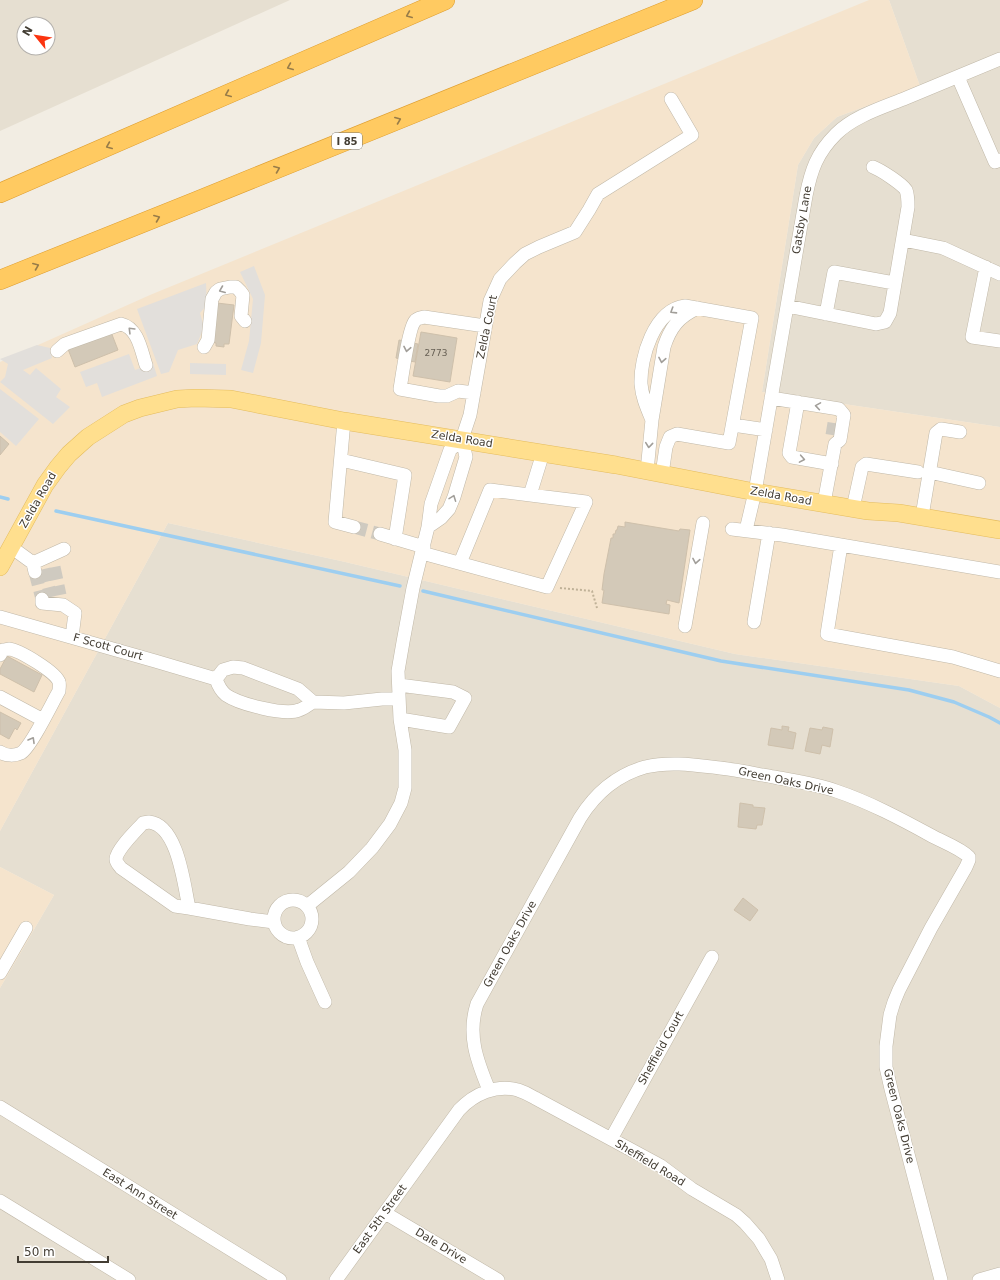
<svg xmlns="http://www.w3.org/2000/svg" width="1000" height="1280" font-family="'DejaVu Sans',sans-serif">
  <rect width="100%" height="100%" fill="#f2ede3"/>
  <path fill="#e6dfd1" fill-rule="evenodd" d="M0,0H290L0,131ZM24,24H48V48H24Z
    M889,0H1000V427L762,392L798,165L814,138L837,117L920,86Z
    M168,523L341,561L735,654L959,686L1000,708V1280H0V988L54,895L0,867V831Z"/>
  <path fill="#f5e4cd" d="M869,0H889L920,86L837,117L814,138L798,165L762,392L1000,427V708L959,686L735,654L341,561L168,523L0,831V362L150,295Z
    M0,867L54,895L0,988Z"/>
  <path fill="#e2dfdb" d="M254,266L265,295L261,343L253,373L241,370L249,341L253,299L240,272Z
    M206,283L207,305L200,313L204,327L197,344L178,350L169,372L161,374L137,309Z
    M37,345L50,348L52,358L23,370L30,375L36,368L61,389L56,397L70,407L53,424L0,382L5,377L8,364L0,359Z
    M129,354L135,370L153,363L157,376L102,397L97,383L86,387L80,372Z
    M190,363L226,364V375L190,374Z
    M0,389L39,419L16,446L0,432Z"/>
  <g fill="none" stroke-linecap="round" stroke-linejoin="round">
    <path stroke="#9dcef0" stroke-width="3.5" d="M0,497L8,499
      M56,511L400,586
      M423,591L721,661L909,690L954,702L989,717L1000,723"/>
  </g>
  <path fill="#d3c9b8" stroke="#cec0ab" d="M217,303L234,305L229,344H224V347L216,346V343L211,342Z
    M111,332L118,350L75,367L68,349Z
    M421,332L457,338L450,382L413,376Z
    M399,340L418,344L415,362L396,358Z
    M0,436L9,444L0,455Z
    M625,522L679,531L680,529L690,530L679,603L667,600L666,604L670,605L669,614L602,603L604,590H602L604,574L611,538H613V534H615L616,530H617L618,526L625,527Z
    M7,656L42,675L34,692L0,674V669Z
    M0,712L21,723L17,730L15,728L9,739L0,734Z
    M782,726L789,727L788,731L796,733L793,749L768,745L771,728L782,730Z
    M823,727L833,729L830,747L822,745L820,754L805,751L810,728L822,730Z
    M740,803L753,805V807L765,808L762,825H757L756,829L738,827Z
    M743,898L758,910L750,921L734,910Z"/>
  <g fill="none" stroke-linecap="round" stroke-linejoin="round">
    <path stroke="#cfcac0" stroke-width="13" stroke-dasharray="13 6" stroke-linecap="butt" d="M832,435L834,423
      M354,527L380,534
      M54,567L60,595
      M44,569L51,597
      M35,572L42,599"/>
    <defs>
      <path id="minor" d="M958,77L995,162L1000,160
        M903,240L943,248L1000,274
        M986,267L972,337L1000,341
        M787,306L876,324L885,322L890,313L908,207C908,201 908,195 906,190C902,184 881,170 873,167
        M826,314L834,272L894,283
        M204,347L208,340L212,299L216,292L220,289L230,287H236L240,291L243,295L241,316L245,321
        M57,351L65,344L121,324C138,328 141,350 146,365
        M474,393L458,391L447,396H439L400,389C402,377 409,327 415,321C417,318 421,318 424,317L485,326
        M771,398L839,409L844,415L840,440L835,444L824,503
        M798,402L789,453L792,457L832,464
        M652,420C647,408 642,397 641,384C640,358 654,310 685,306L752,318L729,443L677,434L670,437L666,447L662,474
        M344,421L335,522L354,527
        M733,425L766,430
        M341,460L405,475L395,539
        M647,471L652,420L664,347C670,328 679,316 698,308
        M929,472L979,483
        M530,495L543,453
        M853,508L862,467L866,464L918,472
        M922,516L936,433L941,429L960,432
        M428,527L441,518L449,509L454,497L466,457L462,439
        M732,529L782,535L1000,572
        M746,530L755,492L806,196C811,170 817,153 836,134C854,116 884,107 906,98C938,85 969,72 1000,59
        M380,534L424,547
        M841,545L827,634L953,657L1000,671
        M11,547L33,563
        M422,553L547,587L586,502L490,490L460,563
        M35,572L33,563L64,549
        M42,599V603L63,605L75,613L72,637
        M0,617L155,661L216,679L223,670L233,667L243,668L298,689L313,702L344,703L382,699H399
        M754,622L769,533
        M685,626L703,523
        M0,655L3,650C4,650 8,649 9,649C19,650 56,672 59,682C60,684 59,688 59,691C52,703 31,747 21,753C15,756 6,756 0,752
        M216,679C218,685 221,691 226,695C239,704 285,716 299,710C304,709 309,704 313,702
        M399,685L453,692L465,698L449,727L400,719
        M0,697L43,720
        M149,822C178,825 184,885 189,908L175,906L121,868C119,865 116,863 116,859C117,849 136,831 143,823Z
        M274 919a19 19 0 1 1 38 0a19 19 0 1 1-38 0Z
        M307,906L349,872L372,848L390,824L401,803L405,788V750L400,719L398,671L403,642L413,588L428,527L431,504L450,450L462,439L470,415L490,301L500,279L515,263L525,254L539,247L575,232L589,210L598,194L692,135L671,99
        M189,908L250,919L274,922
        M298,937L307,962L325,1002
        M0,973L26,928
        M489,1090C477,1061 467,1035 477,1004L580,818C595,794 617,775 645,767C670,761 695,765 720,768C738,770 756,774 774,777C795,781 816,784 836,791C869,802 901,819 932,836C943,842 960,848 969,857V860L966,867L931,928L899,990L894,1002L890,1015L886,1046V1067L891,1089L941,1280
        M0,1107L280,1280
        M611,1139L712,957
        M0,1201L129,1280
        M385,1213L498,1280
        M336,1280L459,1110C474,1094 496,1084 518,1090C524,1092 530,1095 535,1098L661,1166L692,1189L736,1215L745,1223L759,1239L771,1259L778,1280
        M979,1280L1000,1274"/>
      <path id="major" d="M0,567L45,485L58,467L69,454L88,437L124,414L140,408L177,399L196,398L231,399L344,421L616,465L755,492L868,511L899,513L1000,530"/>
      <path id="highway" d="M0,193L445,0
        M0,280L197,201L693,0"/>
    </defs>
    <use href="#minor" stroke="#c0b8a8" stroke-width="14"/>
    <use href="#major" stroke="#e4bc5e" stroke-width="18"/>
    <use href="#highway" stroke="#de9e30" stroke-width="20"/>
    <path stroke="#bfb197" stroke-width="2" stroke-dasharray="2 2" stroke-linecap="butt" d="M560,588L592,591L597,608"/>
    <use href="#minor" stroke="#fff" stroke-width="13"/>
    <use href="#major" stroke="#ffdf8e" stroke-width="17"/>
    <use href="#highway" stroke="#ffca61" stroke-width="19"/>
  </g>
  <defs><path id="oneway-chevron" d="M-2-3.5L2.5 0L-2 3.5" fill="none" stroke-width="1.6" stroke-linecap="round" stroke-linejoin="round"/></defs>
  <g stroke="#987c48">
    <use href="#oneway-chevron" transform="translate(409 15) rotate(157)"/>
    <use href="#oneway-chevron" transform="translate(290 67) rotate(157)"/>
    <use href="#oneway-chevron" transform="translate(228 94) rotate(157)"/>
    <use href="#oneway-chevron" transform="translate(398 120) rotate(-22)"/>
    <use href="#oneway-chevron" transform="translate(109 146) rotate(157)"/>
    <use href="#oneway-chevron" transform="translate(277 169) rotate(-22)"/>
    <use href="#oneway-chevron" transform="translate(157 218) rotate(-22)"/>
    <use href="#oneway-chevron" transform="translate(36 266) rotate(-22)"/>
  </g>
  <g stroke="#a19e99">
    <use href="#oneway-chevron" transform="translate(222 290) rotate(158)"/>
    <use href="#oneway-chevron" transform="translate(673 311) rotate(148)"/>
    <use href="#oneway-chevron" transform="translate(131 330) rotate(-135)"/>
    <use href="#oneway-chevron" transform="translate(407 349) rotate(101)"/>
    <use href="#oneway-chevron" transform="translate(662 360) rotate(100)"/>
    <use href="#oneway-chevron" transform="translate(818 406) rotate(-171)"/>
    <use href="#oneway-chevron" transform="translate(649 445) rotate(96)"/>
    <use href="#oneway-chevron" transform="translate(802 459) rotate(10)"/>
    <use href="#oneway-chevron" transform="translate(453 498) rotate(-69)"/>
    <use href="#oneway-chevron" transform="translate(696 561) rotate(100)"/>
    <use href="#oneway-chevron" transform="translate(32 740) rotate(-60)"/>
  </g>
  <g text-anchor="middle" dominant-baseline="central" stroke-width="3" stroke-linejoin="round" paint-order="stroke">
    <g font-size="9" fill="#676054">
      <text x="436" y="353">2773</text>
    </g>
    <rect fill="#fff" stroke="#7b7770" stroke-width="1" x="332" y="133" width="30" height="16" rx="3"/>
    <g font-size="10" font-weight="bold" fill="#433d33">
      <text x="347" y="141">I 85</text>
    </g>
    <g font-size="11" fill="#433d33" stroke="#fff">
      <text transform="translate(802 220) rotate(-80)">Gatsby Lane</text>
      <text transform="translate(487 327) rotate(-78)">Zelda Court</text>
      <text transform="translate(462 439) rotate(9)">Zelda Road</text>
      <text transform="translate(781 496) rotate(10)">Zelda Road</text>
      <text transform="translate(38 500) rotate(-60)">Zelda Road</text>
      <text transform="translate(108 647) rotate(16)">F Scott Court</text>
      <text transform="translate(786 781) rotate(12)">Green Oaks Drive</text>
      <text transform="translate(510 944) rotate(-61)">Green Oaks Drive</text>
      <text transform="translate(661 1048) rotate(-61)">Sheffield Court</text>
      <text transform="translate(899 1116) rotate(76)">Green Oaks Drive</text>
      <text transform="translate(650 1163) rotate(31)">Sheffield Road</text>
      <text transform="translate(140 1194) rotate(32)">East Ann Street</text>
      <text transform="translate(380 1219) rotate(-54)">East 5th Street</text>
      <text transform="translate(441 1246) rotate(31)">Dale Drive</text>
    </g>
  </g>
  <g transform="translate(36 36) rotate(300)"><circle r="19" fill="#ffffff" stroke="#b4b1ad"/>
  <path d="M0-3L7 15L0 10L-7 15Z" fill="#fb3410"/>
  <text y="-6" font-size="11" font-weight="bold" text-anchor="middle" fill="#433d33">N</text>
  </g>
  <path d="M18 1256v6h90v-6" fill="none" stroke="#433d33" stroke-width="2"/>
  <text x="24" y="1256" font-size="12" fill="#433d33" stroke="#ffffff" stroke-width="3" paint-order="stroke">50 m</text>
</svg>
